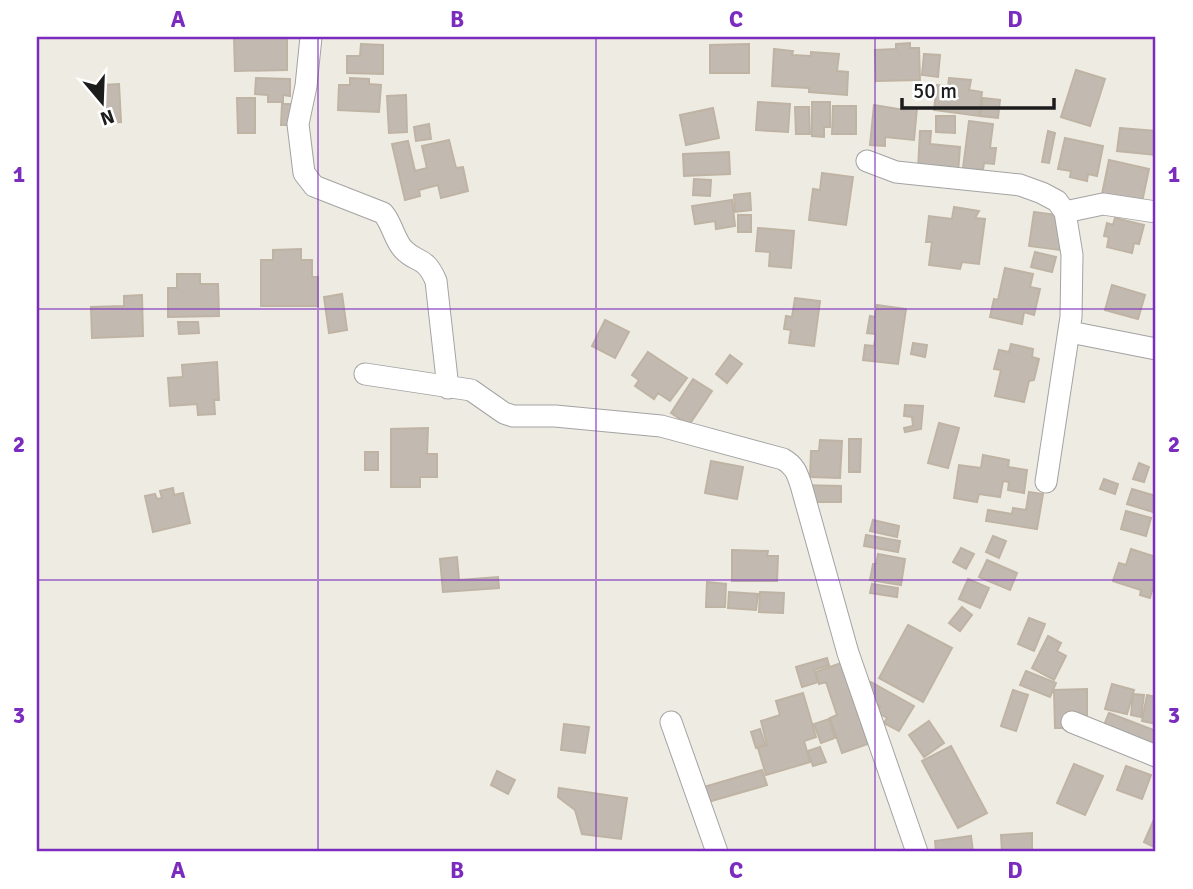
<svg xmlns="http://www.w3.org/2000/svg" width="1193" height="889" font-family="Signika,sans-serif">
  <rect width="100%" height="100%" fill="#eeebe2"/>
  <path fill="#c2bab1" stroke="#bfb3a4" stroke-width="2" d="M234,37H287V70L235,71Z
    M910,43V48H919L920,80L876,81L875,50L896,49V44Z
    M361,44L383,45V74L347,73V56H360Z
    M749,44V73H710V45Z
    M774,49L793,51L792,55L811,56V52L839,54L837,71L848,72L847,95L809,92V88L772,86Z
    M924,54L940,55L938,77L922,75Z
    M1076,70L1105,79L1090,126L1061,117Z
    M256,78L290,79V96L283,95V102H268V95L255,94Z
    M350,78L369,79V84L381,85L379,112L338,110L339,85H350Z
    M949,78L971,80L969,90L982,92L979,116L934,110L937,85L948,86Z
    M119,84L121,122L104,123L101,85Z
    M406,95L407,132L389,133L387,96Z
    M237,98H255V133H238Z
    M983,98L1000,100L998,118L980,116Z
    M758,102L790,104L788,132L756,130Z
    M812,102H830V127H824V137L812,136Z
    M282,104H296L295,125H281Z
    M874,105L904,110V107L917,108L914,140L885,137V146L870,145Z
    M833,106H856V134H832Z
    M795,107H809L810,134H796Z
    M713,108L719,138L686,145L680,115Z
    M936,116H955V133L936,132Z
    M969,121L993,124L990,148H996L994,164L984,163L983,170L963,168Z
    M429,124L431,139L416,141L414,127Z
    M1120,128L1156,131V155L1117,151Z
    M920,131H931L930,144L960,147L958,173L918,170Z
    M1048,131L1055,133L1049,163L1042,162Z
    M1065,138L1103,146L1097,176L1088,174L1087,181L1070,177L1071,171L1058,169Z
    M449,140L456,168L463,167L468,191L441,198L438,185L419,190L420,196L405,200L392,144L408,141L415,171L427,168L422,146Z
    M729,152L730,174L684,176L683,154Z
    M1109,160L1149,169L1142,202L1102,194Z
    M822,173L853,177L846,225L809,220L813,189L820,190Z
    M694,179L711,180L710,196L693,195Z
    M750,193L751,210L735,212L734,195Z
    M732,200L735,226L716,229L715,221L695,224L692,206Z
    M954,207L979,211L975,218L985,219L979,264L962,262L960,269L929,265L932,242H926L929,216L952,219Z
    M1034,212L1065,216L1060,250L1029,246Z
    M738,215H751V232H738Z
    M1115,218L1144,225L1139,244L1134,243L1132,253L1107,247L1109,237L1104,236L1107,223L1113,225Z
    M758,228L794,231L791,268L769,266L770,252L756,251Z
    M301,249V260H312V277H318V306H261V260H273V250Z
    M1035,252L1056,257L1052,272L1031,267Z
    M1005,268L1033,274L1030,287L1040,289L1034,315L1024,312L1022,324L990,317L994,299L998,300Z
    M177,274H200V284H218L219,316L168,317V288H177Z
    M1112,285L1145,295L1138,319L1105,310Z
    M342,294L347,330L329,333L324,297Z
    M142,295L143,336L92,338L91,307L124,306V296Z
    M795,298L820,301L814,346L789,343L791,330L784,329L786,316L792,317Z
    M877,305L906,309L898,364L863,360L865,345L874,346L876,334L867,333L870,316L875,317Z
    M605,320L629,332L615,358L592,346Z
    M178,322H198L199,333L179,334Z
    M913,343L927,345L925,357L911,354Z
    M1011,344L1033,349L1032,357L1039,359L1034,380L1029,381L1024,402L995,396L1001,370L994,369L999,350L1009,352Z
    M648,352L687,378L670,401L658,393L654,399L635,386L639,380L632,375Z
    M730,355L742,364L727,383L716,374Z
    M217,362L219,400H214L215,414L198,415L197,404L170,406L168,378L183,377L182,365Z
    M693,379L712,391L689,425L671,413Z
    M905,405L923,406L921,429L905,432L904,428L913,426L912,417L904,416Z
    M939,423L959,428L948,468L928,463Z
    M428,428L427,454H437V477H420V487H391V429Z
    M849,439H861L860,472H849Z
    M820,440L842,441L840,478L810,477L811,451H819Z
    M365,452H378V470H365Z
    M983,455L1009,460L1008,467L1027,470L1024,493L1008,490L1009,482L1003,481L1000,497L979,494L977,502L954,498L959,465L981,468Z
    M711,461L743,467L737,499L705,493Z
    M1139,463L1149,467L1144,482L1133,479Z
    M1104,479L1118,484L1115,494L1100,489Z
    M801,485L841,486V502H810Z
    M173,488L174,495L183,493L190,523L153,532L145,496L155,494L157,499L162,498L160,491Z
    M1132,489L1156,496V513L1127,504Z
    M1029,492L1043,494L1037,529L986,521L988,510L1012,514L1013,508L1026,510Z
    M1126,511L1151,518L1146,536L1121,529Z
    M873,520L899,526L897,537L870,531Z
    M866,535L900,541L898,552L864,546Z
    M993,536L1006,541L999,558L986,552Z
    M961,548L974,554L966,569L953,562Z
    M1131,549L1156,557V592L1152,590L1150,598L1140,595L1141,590L1113,581L1119,563L1126,565Z
    M732,550L768,551L767,556H778L777,581H732Z
    M878,554L905,559L901,585L870,580L873,564H876Z
    M457,557L459,580L498,577L499,588L443,592L440,559Z
    M987,560L1017,573L1010,590L979,577Z
    M968,579L989,588L980,608L959,599Z
    M707,582L726,584L725,607H706Z
    M872,584L898,588L897,597L870,593Z
    M729,592L758,594L756,610L728,608Z
    M760,592L784,593L783,613L759,612Z
    M962,607L972,615L960,631L949,623Z
    M1029,618L1045,624L1034,651L1018,644Z
    M908,625L952,648L923,702L879,678Z
    M1048,636L1061,643L1057,651L1066,656L1054,680L1032,668Z
    M827,658L829,665L814,670L818,682L802,687L796,667Z
    M841,663L868,744L842,753L830,718L837,715L826,682L819,684L816,672Z
    M1026,671L1056,683L1050,697L1020,685Z
    M871,682L914,706L899,731L884,723L887,718L877,712L880,706L870,701L865,691Z
    M1112,684L1134,690L1127,714L1105,709Z
    M1087,689V728H1055L1054,690Z
    M1013,690L1028,695L1016,731L1001,726Z
    M803,693L816,737L804,741L810,762L766,775L758,748L767,745L761,721L780,715L776,701Z
    M1133,694L1144,695L1141,717L1131,715Z
    M1147,695L1156,697V724L1142,721Z
    M1109,713L1156,731V759L1099,737Z
    M829,719L835,738L821,743L814,724Z
    M929,721L944,743L924,757L909,735Z
    M564,724L589,727L585,753L561,750Z
    M760,729L765,745L756,748L751,732Z
    M951,746L987,813L958,828L922,761Z
    M820,747L826,762L813,766L808,751Z
    M1074,764L1103,776L1085,815L1057,803Z
    M1126,766L1151,775L1142,799L1117,790Z
    M762,770L767,785L708,802L704,787Z
    M497,771L515,780L508,794L491,785Z
    M559,788L627,798L621,839L582,834L575,810L558,797Z
    M1156,815V848L1144,842Z
    M1032,833V852H1002L1001,835Z
    M971,836L973,852H936L935,841Z"/>
  <g fill="none" stroke-linecap="round" stroke-linejoin="round">
    <defs>
      <path id="minor" d="M311,37L306,86L298,124L304,173L314,186L383,213C392,223 394,239 403,249C417,264 425,255 436,281L448,388
        M867,161L896,172L1020,185L1042,193L1057,201L1065,212L1072,255L1071,317L1046,482
        M1065,212L1103,204L1156,212
        M1070,332L1156,349
        M365,374L471,390L504,413L513,416H555L661,426L783,459C795,466 797,473 801,485L848,653L917,852
        M671,722L717,852
        M1072,722L1156,756"/>
    </defs>
    <use href="#minor" stroke="#a3a3a3" stroke-width="23"/>
    <use href="#minor" stroke="#fff" stroke-width="21"/>
  </g>
  <path fill="none" stroke="#7b2cbf" stroke-width="2" stroke-opacity="0.55" d="M318,37V852M596,37V852M875,37V852M37,309H1156M37,580H1156"/>
  <rect width="1193" height="889" fill="none" stroke="#ffffff" stroke-width="77"/>
  <g transform="translate(102 102) rotate(161)" stroke="#ffffff" stroke-width="5" paint-order="stroke">
  <path d="M0-5L12 26L0 18L-12 26Z" fill="#1c1c1c"/>
  <text y="-10" font-size="19" font-weight="bold" text-anchor="middle" fill="#1c1c1c">N</text>
  </g>
  <path d="M902 98v10h152v-10" fill="none" stroke="#1c1c1c" stroke-width="3.5"/>
  <text x="913" y="98" font-size="21" fill="#1c1c1c" stroke="#ffffff" stroke-width="5" paint-order="stroke">50 m</text>
  <rect x="38" y="38" width="1116" height="812" fill="none" stroke="#7b2cbf" stroke-width="2.5"/>
  <g font-size="23" text-anchor="middle" font-weight="bold" fill="#7b2cbf">
    <text x="178" y="27">A</text>
    <text x="457" y="27">B</text>
    <text x="736" y="27">C</text>
    <text x="1015" y="27">D</text>
    <text x="19" y="182">1</text>
    <text x="1174" y="182">1</text>
    <text x="19" y="452">2</text>
    <text x="1174" y="452">2</text>
    <text x="19" y="723">3</text>
    <text x="1174" y="723">3</text>
    <text x="178" y="878">A</text>
    <text x="457" y="878">B</text>
    <text x="736" y="878">C</text>
    <text x="1015" y="878">D</text>
  </g>
</svg>
